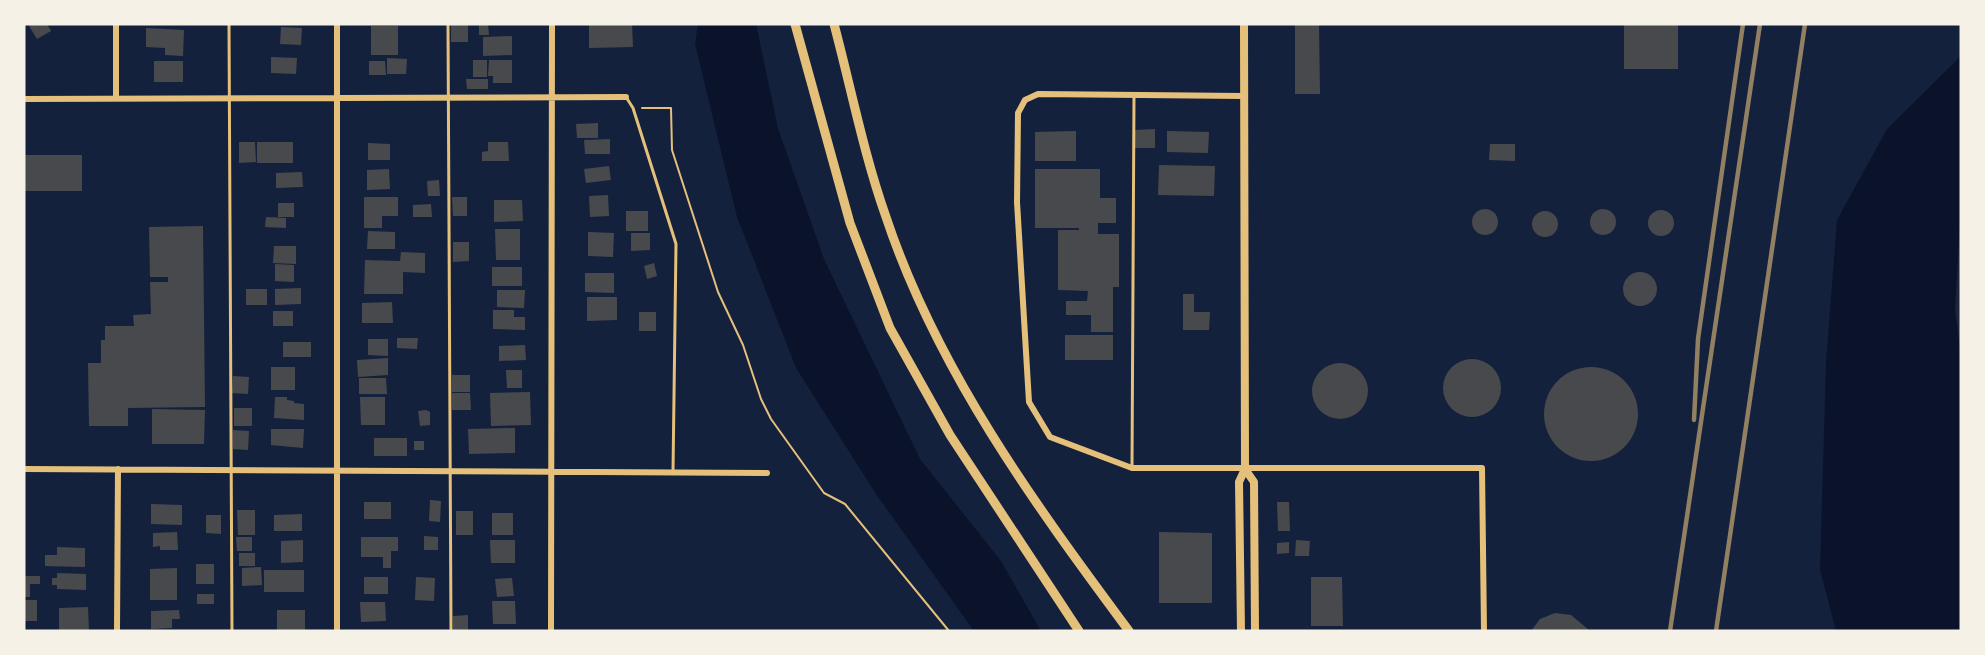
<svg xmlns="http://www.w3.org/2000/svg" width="1985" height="655" font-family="'Zilla Slab',serif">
  <rect width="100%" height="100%" fill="#14213d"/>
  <path fill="#1d2539" d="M1961,205V356L1955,309Z"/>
  <path fill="#0b132b" d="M698,24H756L778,128L824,259L920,459L1001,561L1041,631H974L876,494L796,368L737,217L695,44Z
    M1961,56V205L1955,309L1961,356V631H1836L1820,570L1826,362L1837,220L1887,129Z"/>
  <path fill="#48494c" d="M33,24H47L51,31L37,39L29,26Z
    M479,24H488L489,35H479Z
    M589,24H632L633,47L589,48Z
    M1295,24H1319L1320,94H1295Z
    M1624,24H1678V69H1624Z
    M451,25H468V42H451Z
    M371,26H398V55H371Z
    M281,27L302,28L301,45L280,44Z
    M146,28L184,30L183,56L165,55V48L146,47Z
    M512,36V55L483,56V37Z
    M271,57L297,58L296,74L271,73Z
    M387,58L407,59L406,74H387Z
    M473,60H487V77H473Z
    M489,60H512V83H493V76H488Z
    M154,61H183V82H154Z
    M369,61H385L386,75H369Z
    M466,79H488V89H467Z
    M598,123V138H577L576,124Z
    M1155,129V148H1134V130Z
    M1076,131V161H1035V132Z
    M1167,131L1209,132L1208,153L1167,152Z
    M610,139V154H585L584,140Z
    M239,142H255L256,162L239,163Z
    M257,142H293V163H257Z
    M488,142H508L509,161H482V152L488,151Z
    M368,143L390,144V160H368Z
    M1490,144H1515V161L1489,160Z
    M24,155H82V191H24Z
    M1159,165L1215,166L1214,196L1158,195Z
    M609,166L611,180L586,183L584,169Z
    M389,169L390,189L367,190V170Z
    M1035,169H1100V198H1116V223H1098V234H1119V287H1113V332H1091V315H1066V301H1087L1088,291L1058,290V230H1079V228H1035Z
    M302,172L303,187L276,188V173Z
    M439,180L440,196H428L427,181Z
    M608,195L609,216L590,217L589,196Z
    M364,197H398V216H382V228H364Z
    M452,197H467V216H453Z
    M494,200H522L523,221L494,222Z
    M278,203H294V217H278Z
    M431,204L432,217H413V205Z
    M1472 222a13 13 0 1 1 26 0a13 13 0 1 1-26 0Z
    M1590 222a13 13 0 1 1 26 0a13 13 0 1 1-26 0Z
    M1648 223a13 13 0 1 1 26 0a13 13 0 1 1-26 0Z
    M626,211H648V231H626Z
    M1532 224a13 13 0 1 1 26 0a13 13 0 1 1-26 0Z
    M266,217L286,218V228L265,227Z
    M203,226L205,407L128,408V426H89L88,363H101V340H105V326H134L133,315L151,314L150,282H168V277H150L149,227Z
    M495,229H520V260H496Z
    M368,231L395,232V249H367Z
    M588,232L614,233L613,257L588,256Z
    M631,233H650V250L631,251Z
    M453,242H469V261L453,262Z
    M274,246H296V264L273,263Z
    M401,252L425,253V273L403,272V294H364L365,260L400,261Z
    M654,263L657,276L647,279L644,266Z
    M275,264L294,265V282L275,281Z
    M492,267H522V286H492Z
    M1623 289a17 17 0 1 1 34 0a17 17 0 1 1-34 0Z
    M585,273H614V293L585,292Z
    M301,288V304L275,305V289Z
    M246,289H267V305H246Z
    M497,290H525L524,308L497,307Z
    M1183,294H1194V312H1210L1209,330H1183Z
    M587,297H617V320L587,321Z
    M392,302L393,323H362V303Z
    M493,310H514V317H525V330L493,329Z
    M273,311H293V326H273Z
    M639,312H656V331H639Z
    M1065,335H1113V360H1065Z
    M397,338H418L417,349L397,348Z
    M368,339H388V356L368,355Z
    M283,342H311V357H283Z
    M525,345L526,360L499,361V346Z
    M388,358V375L358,377L357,360Z
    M1443 388a29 29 0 1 1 58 0a29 29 0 1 1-58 0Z
    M1312 391a28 28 0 1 1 56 0a28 28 0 1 1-56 0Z
    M1544 414a47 47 0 1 1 94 0a47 47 0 1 1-94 0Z
    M271,367H295V390H271Z
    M506,370H522V388H507Z
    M452,375H470V392H452Z
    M233,376L249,377L248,394L232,393Z
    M359,378H386L387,394H359Z
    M530,392L531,425L491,426L490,393Z
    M452,393H470L471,410H452Z
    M275,397H287V400L294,401V403L304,404V420L274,418Z
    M360,397H385V425H361Z
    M234,408H252V426H234Z
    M152,409L205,410L204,444H152Z
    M426,410L430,412V425L420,426L418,411Z
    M515,428V453L469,454L468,429Z
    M271,429H304L303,448L271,445Z
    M233,430L249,431L248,450L233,449Z
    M374,438H407V456H374Z
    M414,441H424V450H414Z
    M430,500L441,501L440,522L429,521Z
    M364,502H391V519H364Z
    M1277,502H1289L1290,531H1278Z
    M151,504L182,505V525L151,524Z
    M237,510H255V535H238Z
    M456,511H473V535H456Z
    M492,513H513V535H492Z
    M302,514V531H274V515Z
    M206,515H221V534L206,533Z
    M177,532L178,550H160V546L153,547V533Z
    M1159,532L1212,533V603H1159Z
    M424,536L438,537V550H424Z
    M236,537H252V551H237Z
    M361,537H398V551H391V568H383V557H361Z
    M303,540V562L281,563V541Z
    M490,540H515V563H491Z
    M1296,540L1310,541L1309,556H1295Z
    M1289,542V553L1277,554V543Z
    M57,547L85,548V567L45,566V555H57Z
    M239,553H255V566H239Z
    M196,564H214V584H196Z
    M261,567L262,585L242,586V568Z
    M177,568V600H150V569Z
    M264,570H304V592H264Z
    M57,573L86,574V590L57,589V585H52V578H57Z
    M24,576H40V584H30V597H24Z
    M364,577H388V594H364Z
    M416,577L435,578L434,601L415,600Z
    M1311,577H1342L1343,626H1311Z
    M512,578L514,596L497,597L495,579Z
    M197,594H214V604H197Z
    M24,600H37V621H24Z
    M492,601H515L516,624H493Z
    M360,602H385L386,621L361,622Z
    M88,607L89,631H59V608Z
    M179,610L180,619H172V628L151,629V611Z
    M277,610H305V631H277Z
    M1555,613L1571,615L1590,631H1531L1540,619Z
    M468,615V631H453V616Z"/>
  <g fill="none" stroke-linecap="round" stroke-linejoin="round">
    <path stroke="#e5c07b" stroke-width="2" d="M642,108H671L672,150L718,292L743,345L761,399L771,419L824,493L845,504L949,631"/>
    <path stroke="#e5c07b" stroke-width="3" d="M229,24L232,631
      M448,24L451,631
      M626,97L633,108L676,244L673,472
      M1132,467L1134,96"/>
    <path stroke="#e5c07b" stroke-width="6" d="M116,24V98
      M337,24V631
      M1243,96L1038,94L1025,100L1018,113L1017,202L1029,402L1050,437L1132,468H1482L1484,631
      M24,99L626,97
      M24,469L767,473
      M117,631L118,469
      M551,631L552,24"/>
    <path stroke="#e5c07b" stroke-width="8" d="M1245,469L1254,482L1255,631
      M1241,631L1239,482L1245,469L1244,24"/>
    <path stroke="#e5c07b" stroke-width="9" d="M795,24L850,223L890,328L950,435L1079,631
      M834,24C851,88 864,155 886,217C937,370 1034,503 1129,631"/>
    <path stroke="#918062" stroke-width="4.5" d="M1694,420L1698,339L1743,24
      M1670,631L1760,24
      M1716,631L1805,24"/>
  </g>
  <rect width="1985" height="655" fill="none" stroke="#f6f1e7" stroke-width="51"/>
</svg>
